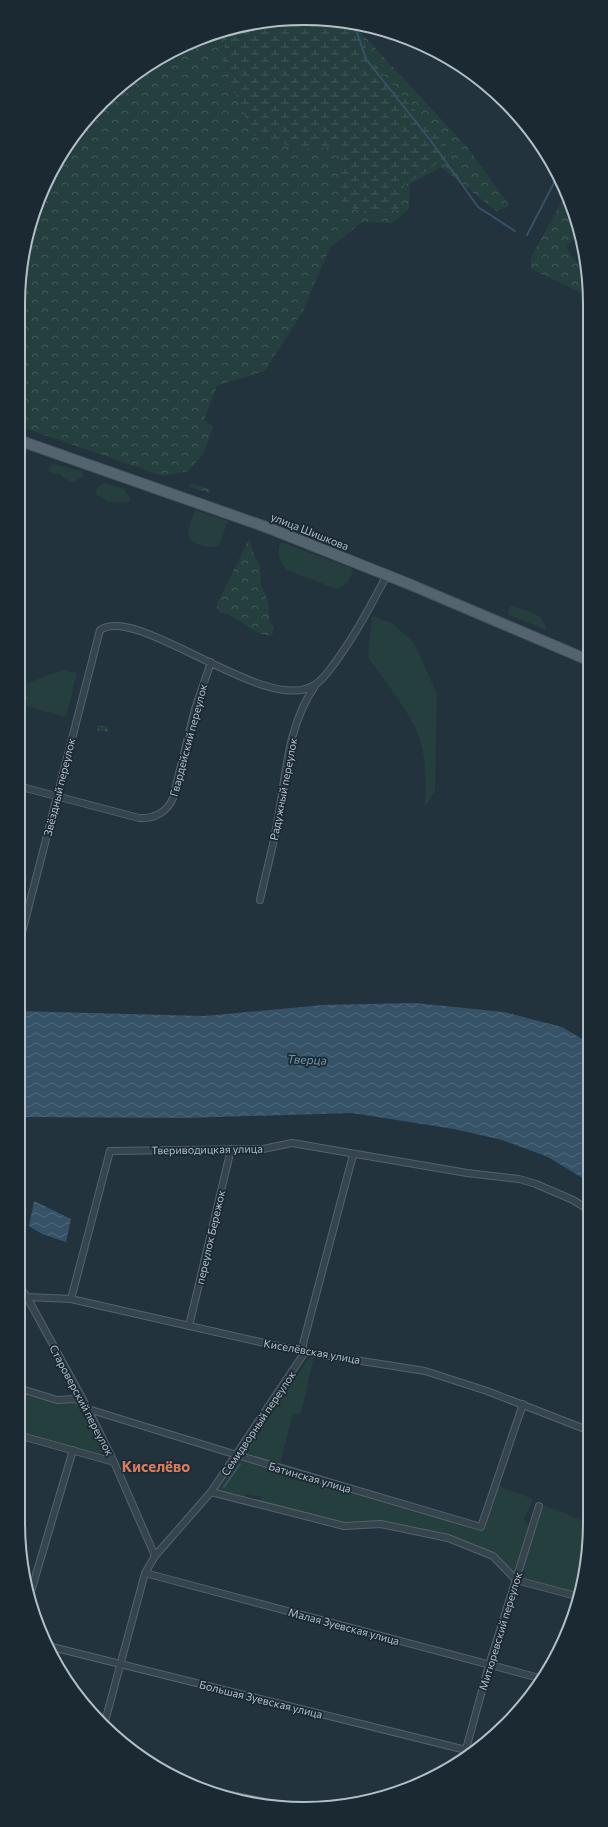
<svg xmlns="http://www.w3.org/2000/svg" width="608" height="1827" font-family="Commissioner,sans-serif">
  <defs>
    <pattern id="forest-crowns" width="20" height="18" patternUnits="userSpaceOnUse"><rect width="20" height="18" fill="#243f3d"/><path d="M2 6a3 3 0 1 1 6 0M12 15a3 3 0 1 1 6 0" fill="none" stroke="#415958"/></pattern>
    <pattern id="wetland-marsh" width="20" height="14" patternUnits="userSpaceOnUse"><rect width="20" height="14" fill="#243f3d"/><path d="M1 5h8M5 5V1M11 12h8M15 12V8" fill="none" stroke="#415958"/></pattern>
    <pattern id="park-dots" width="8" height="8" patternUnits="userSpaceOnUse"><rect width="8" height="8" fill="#243f3d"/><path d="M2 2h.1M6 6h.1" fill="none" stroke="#415958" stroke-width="1.8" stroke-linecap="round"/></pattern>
    <pattern id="water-waves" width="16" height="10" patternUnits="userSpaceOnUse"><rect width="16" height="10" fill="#355266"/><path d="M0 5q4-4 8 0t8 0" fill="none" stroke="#50697b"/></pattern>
  </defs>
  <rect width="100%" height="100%" fill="#22333e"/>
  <path fill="#243f3d" d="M53,464L82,471L83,476L75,482C70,481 64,480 61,475L51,472L49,470L50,466Z
    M107,483L124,489L131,500L128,502H109L96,494C96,486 100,484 107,483Z
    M195,510L228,521L219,545C213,548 208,548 201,545C180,538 190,526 195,510Z
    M281,542L351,568L353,571C351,579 344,588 336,589L288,570C280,566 276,549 281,542Z
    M511,606H514C526,611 546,614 546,630L509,615L508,610Z
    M372,616L392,623L414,643L437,694L435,791L425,807C426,784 427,760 419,737C409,710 385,682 368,657Z
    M62,670L77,673L66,717L18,704V700L26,702L29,692L18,689L20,686Z
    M311,1355L314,1356L301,1414L293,1413L280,1465L242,1454Z
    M18,1390L57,1402L76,1403L83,1406L104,1450L99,1454L94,1453L18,1432Z
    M237,1460H244L481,1529L495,1488L499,1486L533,1499L524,1519L528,1525V1530L514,1574L494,1554L382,1522L343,1524L261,1501V1497L246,1494L244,1497L215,1491Z
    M544,1505L590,1524L581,1595L525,1579L519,1575L534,1526Z"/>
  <path fill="url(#forest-crowns)" d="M322,19L352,23L467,147L510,206L496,211L441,167L410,184L409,209L392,223L362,222L330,248L303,311L265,371L217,386L204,420L213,426L204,452L189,471L163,476L18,426V304L28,230L47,178L77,130L115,89L161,56L212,33L266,20Z
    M567,192L579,236L566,246L571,256L588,273V296L531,269V257Z
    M192,484L208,488L211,493L189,487L188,485Z
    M249,539C253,547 253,558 260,565L261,584L269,604V616L271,624L274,628L272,636L261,634L248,627L228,614L221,613L217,608V604Z"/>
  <path fill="url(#wetland-marsh)" d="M322,19L359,25L369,58L453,153L404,186L399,210L366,214L340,203L339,147L300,149L253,135L222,62L228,29L266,20Z"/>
  <path fill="url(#park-dots)" d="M18,689L29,692L26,702L18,700Z
    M98,725L109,728L108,733L97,730Z"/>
  <path fill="url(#water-waves)" d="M415,1003L504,1012L562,1027L589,1043V1182L548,1157L502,1140L454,1129L352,1113L185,1118L18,1117V1011L204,1016L323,1005Z
    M34,1201L71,1219L66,1242L42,1234L29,1226Z"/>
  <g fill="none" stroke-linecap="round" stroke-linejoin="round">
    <path stroke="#355266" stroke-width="2" d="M354,24L366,59L431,141L478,207L515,231
      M527,235L557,177
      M224,1487L240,1464"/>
    <defs>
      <path id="minor" d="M18,786L139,818C153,819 167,813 173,798L195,709L211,662
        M260,900C265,876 272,852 276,829C286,781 286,727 315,686
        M18,948L100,630C138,603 269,719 316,684C323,679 329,671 334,664C355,636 371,605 387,575
        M18,977L20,981
        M18,1284L27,1297L88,1409L114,1462L155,1556L145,1573L104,1725
        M27,1297L71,1299L304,1352L425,1371L487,1391L590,1431
        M71,1299L110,1151L263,1149L292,1143L467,1173L519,1179L536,1184L573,1200L589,1210
        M189,1326L231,1149
        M18,1388L57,1400L75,1399L83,1403L88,1409L237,1455L481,1527L523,1404
        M18,1435L114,1462
        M211,1492L344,1526L381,1524L448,1538L493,1556L516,1580L580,1597
        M155,1556L211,1492L303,1355V1344L353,1155
        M145,1573L543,1679
        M29,1598L73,1450
        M48,1646L474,1752
        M467,1757L466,1749L489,1665L539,1506
        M222,1793L290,1807"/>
      <path id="primary" d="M18,440L266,527L409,584L588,660"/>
    </defs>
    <use href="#minor" stroke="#54626c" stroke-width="8"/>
    <use href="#primary" stroke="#42505a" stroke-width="12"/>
    <use href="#minor" stroke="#36444e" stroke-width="6"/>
    <use href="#primary" stroke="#54646e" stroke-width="10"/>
  </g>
  <g text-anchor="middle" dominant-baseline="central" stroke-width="3.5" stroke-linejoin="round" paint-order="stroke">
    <g font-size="11" fill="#b2bfc9" stroke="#1b2933">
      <text transform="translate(310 531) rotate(22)">улица Шишкова</text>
      <text transform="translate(188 740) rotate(-75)">Гвардейский переулок</text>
      <text transform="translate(59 787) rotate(-76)">Звёздный переулок</text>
      <text transform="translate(283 789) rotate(-79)">Радужный переулок</text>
      <text transform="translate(207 1149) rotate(-1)">Твериводицкая улица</text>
      <text transform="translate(210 1237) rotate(-77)">переулок Бережок</text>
      <text transform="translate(312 1351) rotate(10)">Киселёвская улица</text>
      <text transform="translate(82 1400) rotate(62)">Староверский переулок</text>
      <text transform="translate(258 1423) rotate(-56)">Семидворный переулок</text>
      <text transform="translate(310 1477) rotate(16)">Батинская улица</text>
      <text transform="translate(344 1626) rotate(15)">Малая Зуевская улица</text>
      <text transform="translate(500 1631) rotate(-73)">Митюревский переулок</text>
      <text transform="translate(261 1699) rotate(14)">Большая Зуевская улица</text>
    </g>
    <g font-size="12" font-style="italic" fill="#7096ae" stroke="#1b2933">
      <text transform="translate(307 1059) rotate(2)">Тверца</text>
    </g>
    <g font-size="15" font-weight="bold" fill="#da7b5c" stroke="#1b2933">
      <text x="156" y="1466">Киселёво</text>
    </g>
  </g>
  <path d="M0 0H608V1827H0ZM304 25H304A279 279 0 0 1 583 304V1523A279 279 0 0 1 304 1802H304A279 279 0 0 1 25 1523V304A279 279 0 0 1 304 25Z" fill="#1b2933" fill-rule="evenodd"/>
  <path fill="none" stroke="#b2bfc9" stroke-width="2" d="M304 25H304A279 279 0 0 1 583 304V1523A279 279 0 0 1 304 1802H304A279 279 0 0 1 25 1523V304A279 279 0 0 1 304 25Z"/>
</svg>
